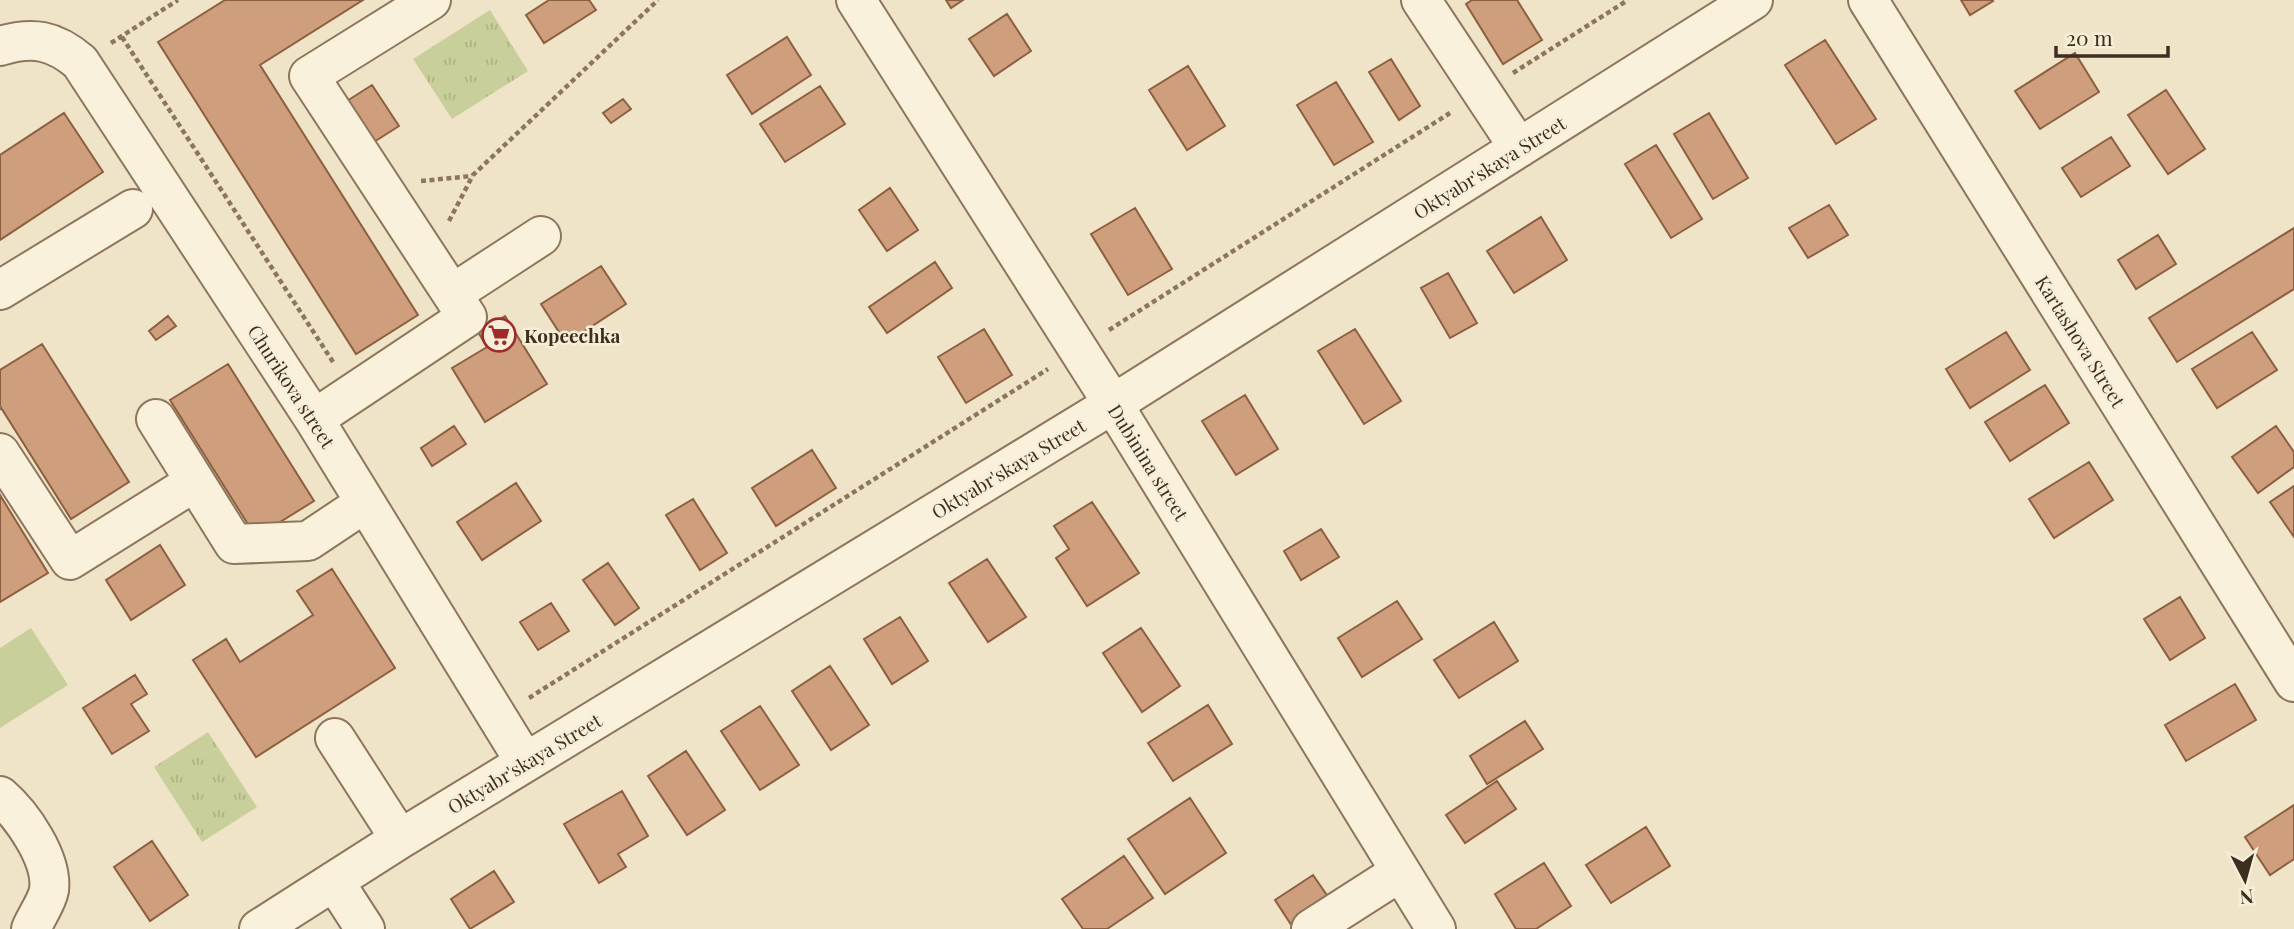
<svg xmlns="http://www.w3.org/2000/svg" width="2294" height="929" font-family="'Playfair Display',serif">
  <defs>
    <pattern id="park-tufts" width="24" height="20" patternUnits="userSpaceOnUse" patternTransform="scale(1.75)"><rect width="24" height="20" fill="#c9cf9b"/><path d="M3 7l-1-3M5 7V3M7 7l1-3M15 17l-1-3M17 17v-4M19 17l1-3" fill="none" stroke="#aeb285"/></pattern>
  </defs>
  <rect width="100%" height="100%" fill="#f0e4c8"/>
  <path fill="url(#park-tufts)" d="M490,10L528,71L452,119L413,59Z
    M208,732L257,807L202,842L154,767Z"/>
  <path fill="#c9cf9b" d="M31,628L68,685L0,728V648Z"/>
  <path fill="#cf9f7d" stroke="#8d5f41" stroke-width="2" d="M225,0H363L260,65L418,315L356,354L158,42Z
    M549,0H589L596,10L544,43L526,15Z
    M946,0H963L951,8Z
    M1472,0H1517L1542,40L1503,64L1466,4Z
    M1961,0H1992L1993,1L1970,15Z
    M1007,14L1031,51L994,76L969,39Z
    M787,37L811,75L752,114L727,75Z
    M1825,40L1876,119L1836,144L1785,65Z
    M2075,53L2099,92L2040,129L2015,91Z
    M1391,59L1420,106L1399,120L1369,72Z
    M1188,66L1225,126L1187,150L1149,90Z
    M1336,82L1373,142L1334,165L1297,105Z
    M372,85L399,126L374,142L347,101Z
    M820,86L845,124L785,162L760,124Z
    M2166,90L2205,149L2168,174L2128,115Z
    M623,99L631,109L611,123L603,113Z
    M64,113L103,172L0,240V155Z
    M1709,113L1748,178L1713,199L1674,134Z
    M2111,137L2130,166L2081,197L2062,168Z
    M1656,145L1702,219L1671,238L1625,164Z
    M890,188L918,230L887,251L859,210Z
    M1829,205L1848,235L1808,258L1789,228Z
    M1135,208L1172,269L1128,295L1091,234Z
    M1541,217L1567,260L1514,293L1487,251Z
    M2294,228V289L2177,362L2149,318Z
    M2158,235L2176,264L2136,289L2118,260Z
    M935,262L952,288L887,333L869,307Z
    M601,266L626,304L566,343L541,304Z
    M1448,273L1477,323L1450,338L1421,288Z
    M168,316L176,326L156,340L149,331Z
    M505,316L547,384L485,422L452,368L487,347L478,332Z
    M984,329L1012,375L966,403L938,357Z
    M1355,329L1401,401L1364,424L1318,351Z
    M2006,332L2030,370L1970,408L1946,369Z
    M2252,332L2277,370L2217,408L2192,369Z
    M42,344L129,482L71,519L0,406V370Z
    M228,364L314,501L256,537L170,400Z
    M2045,385L2069,423L2010,461L1985,422Z
    M1245,395L1278,449L1236,475L1202,421Z
    M454,426L466,444L432,466L421,448Z
    M2276,426L2294,452V467L2258,493L2232,457Z
    M812,450L836,488L776,526L752,488Z
    M2089,462L2113,500L2054,538L2029,499Z
    M516,483L541,521L482,560L457,522Z
    M2294,486V537L2270,502Z
    M0,495L48,573L0,602Z
    M693,499L727,553L700,570L666,515Z
    M1092,502L1139,573L1087,606L1056,558L1069,549L1054,526Z
    M1321,529L1339,557L1301,580L1284,551Z
    M160,545L185,585L131,620L106,580Z
    M987,559L1026,617L988,642L949,583Z
    M608,563L639,608L615,625L583,580Z
    M332,569L395,668L256,757L193,660L226,639L240,662L313,615L297,591Z
    M2180,597L2205,638L2170,660L2144,619Z
    M1397,601L1422,639L1362,677L1338,638Z
    M551,603L569,631L538,650L520,622Z
    M900,617L928,661L892,684L864,639Z
    M1494,622L1518,661L1459,698L1434,660Z
    M1141,628L1180,686L1142,712L1103,653Z
    M830,666L869,725L831,750L792,691Z
    M135,675L147,694L131,704L149,731L112,754L83,708Z
    M2235,684L2256,720L2186,761L2165,725Z
    M1208,705L1232,744L1173,781L1148,743Z
    M760,706L799,765L760,790L721,731Z
    M1525,721L1543,749L1487,784L1470,756Z
    M686,751L725,810L687,835L648,776Z
    M1497,781L1516,809L1465,843L1446,815Z
    M622,791L648,836L618,854L626,867L599,883L564,824Z
    M1190,798L1226,853L1165,894L1128,839Z
    M2294,805V859L2270,875L2245,837Z
    M1646,827L1670,866L1611,903L1586,865Z
    M152,841L188,895L150,921L114,867Z
    M1124,856L1153,898L1107,929H1083L1062,899Z
    M1544,863L1571,906L1536,929H1516L1495,894Z
    M494,871L514,902L470,929L451,899Z
    M1313,875L1331,901L1292,926L1275,900Z"/>
  <g fill="none" stroke-linecap="round" stroke-linejoin="round">
    <defs>
      <path id="minor" d="M856,0L1113,404L1436,929
        M1421,0L1519,148
        M1868,0L2294,682
        M0,46C33,36 54,40 80,62L314,419L525,762
        M0,290L133,209
        M452,294L541,236
        M156,419L234,544L308,541L365,503
        M314,419L467,317L309,76L431,0
        M0,453L70,560L193,483
        M335,738L400,839
        M0,796C22,815 53,859 49,890C47,902 36,917 31,929
        M334,881L365,929
        M259,929L400,839L1113,404L1753,0
        M1311,929L1400,872"/>
    </defs>
    <use href="#minor" stroke="#8d765c" stroke-width="42"/>
    <path stroke="#8d765c" stroke-width="4.5" stroke-dasharray="5 3.5" stroke-linecap="butt" d="M122,37L333,362
      M111,43L178,0
      M1513,73L1628,0
      M421,181L472,176
      M449,221L473,175L658,0
      M1109,330L1450,113
      M0,408H1
      M529,698L1048,369"/>
    <use href="#minor" stroke="#faf1dc" stroke-width="38"/>
  </g>
  <defs>
    <symbol id="supermarket-ring" viewBox="-11 -11 22 22"><circle r="9.5" fill="#f7eed8" stroke="#9e2a2b" stroke-width="1.5"/><path d="M-6-5.5h2.5l.6 2H6L4.5 2H-2.5L-4.4-4H-6ZM-1.5 3.2a1.3 1.3 0 1 0 .1 0ZM3 3.2a1.3 1.3 0 1 0 .1 0Z" fill="#9e2a2b"/></symbol>
  </defs>
  <g fill-rule="evenodd">
    <use href="#supermarket-ring" x="480" y="316" width="38" height="38"/>
  </g>
  <g text-anchor="middle" dominant-baseline="central" stroke-width="5" stroke-linejoin="round" paint-order="stroke">
    <g font-size="19" fill="#3d2e20" stroke="#f7eed8">
      <text transform="translate(1489 167) rotate(-32)">Oktyabr'skaya Street</text>
      <text transform="translate(2081 341) rotate(58)">Kartashova Street</text>
      <text transform="translate(292 386) rotate(57)">Churikova street</text>
      <text transform="translate(1149 462) rotate(58)">Dubinina street</text>
      <text transform="translate(1008 468) rotate(-31)">Oktyabr'skaya Street</text>
      <text transform="translate(524 763) rotate(-31)">Oktyabr'skaya Street</text>
    </g>
    <g font-size="19" font-weight="bold" fill="#3d2e20" stroke="#f7eed8" text-anchor="start">
      <text x="524" y="335">Kopeechka</text>
    </g>
  </g>
  <g transform="translate(2245 880) rotate(174)" stroke="#f7eed8" stroke-width="5" paint-order="stroke">
  <path d="M0-5L12 26L0 18L-12 26Z" fill="#3d2e20"/>
  <text y="-10" font-size="19" font-weight="bold" text-anchor="middle" fill="#3d2e20">N</text>
  </g>
  <path d="M2056 46v10h112v-10" fill="none" stroke="#3d2e20" stroke-width="3.5"/>
  <text x="2066" y="46" font-size="21" fill="#3d2e20" stroke="#f7eed8" stroke-width="5" paint-order="stroke">20 m</text>
</svg>
